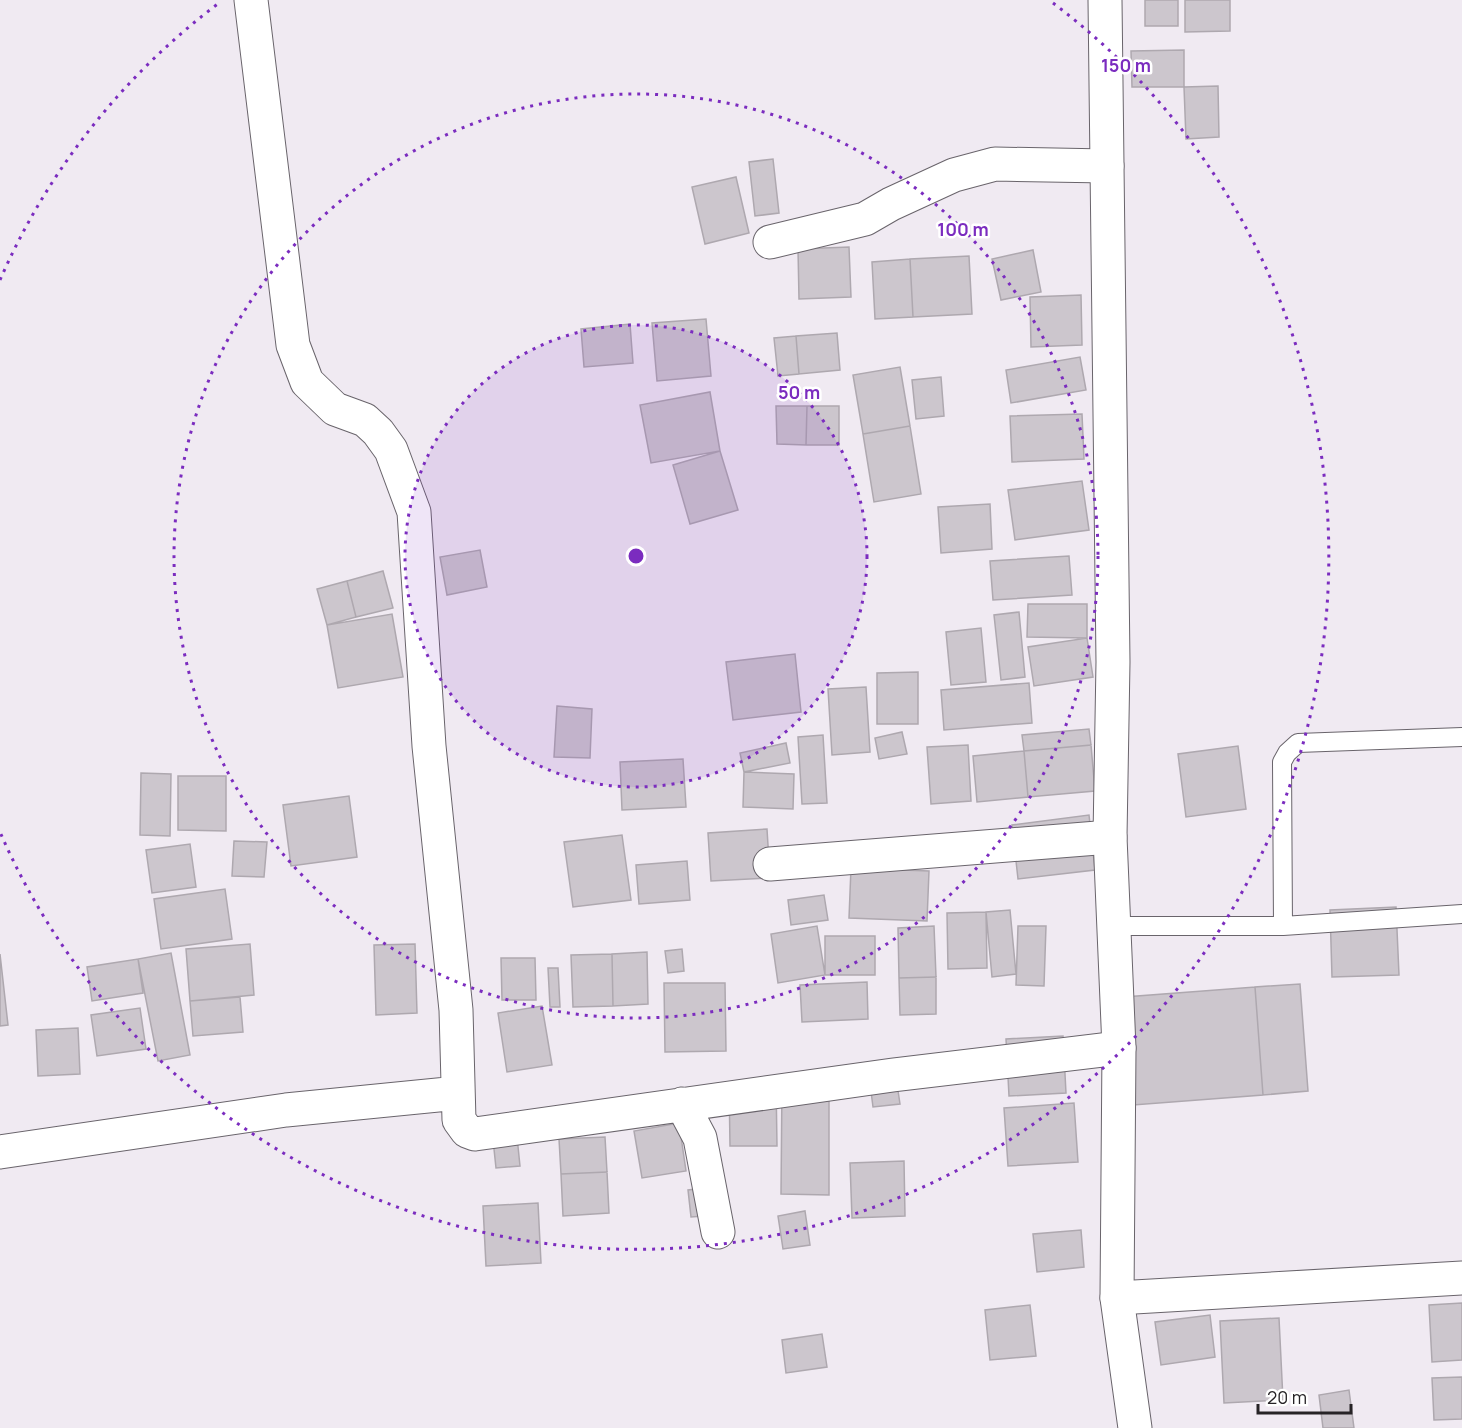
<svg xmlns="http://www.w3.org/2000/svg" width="1462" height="1428" font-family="Manrope,sans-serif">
  <rect width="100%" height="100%" fill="#f0eaf2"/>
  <path fill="#ccc6cd" stroke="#aea8af" stroke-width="1.5" d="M1145,0H1178V26H1145Z
    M1185,0H1230V31L1185,32Z
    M1184,50V87H1132L1131,51Z
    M1218,86L1219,137L1186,139L1184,87Z
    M773,159L779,213L755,216L749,162Z
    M736,177L749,233L705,244L692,187Z
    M849,247L851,297L799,299L798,249Z
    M1033,250L1041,292L1001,300L992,259Z
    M969,256L972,314L913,317L910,259Z
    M910,259L913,317L875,319L872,262Z
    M1081,295L1082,345L1031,347L1030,297Z
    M706,319L711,376L657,381L652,323Z
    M630,324L633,363L584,367L581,329Z
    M837,333L840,370L799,374L796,336Z
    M796,336L799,374L778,376L774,338Z
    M1080,357L1086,390L1011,403L1006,370Z
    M900,367L910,426L863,434L853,375Z
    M941,377L944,416L916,419L912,380Z
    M710,392L720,451L651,463L640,405Z
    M776,406H807L806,445L777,444Z
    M807,406H839V445H806Z
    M1082,414L1084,459L1012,462L1010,416Z
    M910,426L921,494L874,502L863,434Z
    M720,451L738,510L690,524L673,465Z
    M1082,481L1089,530L1015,540L1008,490Z
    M990,504L992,549L941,553L938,507Z
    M480,550L487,587L447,595L440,557Z
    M1069,556L1072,595L993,600L990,561Z
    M383,571L393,608L356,617L347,581Z
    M347,581L356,617L327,625L317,589Z
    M1028,604H1087V638L1027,637Z
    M1019,612L1025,677L1001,680L994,615Z
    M392,614L403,677L338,688L327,625Z
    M981,628L986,682L951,685L946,632Z
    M1087,638L1093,677L1034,686L1028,647Z
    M795,654L801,712L733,720L726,662Z
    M918,672V724H877V673Z
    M1029,683L1032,723L944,730L941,690Z
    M866,687L870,752L832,755L828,689Z
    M557,706L592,709L590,758L554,757Z
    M1089,729L1091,745L1024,751L1022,735Z
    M902,732L907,754L879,759L875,738Z
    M823,735L827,803L802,804L798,737Z
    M786,743L790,763L744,772L740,753Z
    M968,745L971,801L931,804L927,747Z
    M1091,745L1095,791L1028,797L1024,751Z
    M1238,746L1246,809L1186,817L1178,754Z
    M1024,751L1028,797L977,802L973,756Z
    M683,759L686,807L622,810L620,762Z
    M744,772L794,774L793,809L743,807Z
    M141,773L171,774L170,836L140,835Z
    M178,776H226V831L178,830Z
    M349,796L357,857L291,866L283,805Z
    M1089,815L1095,870L1018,879L1012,825Z
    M767,829L770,878L711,881L708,833Z
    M622,835L631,900L573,907L564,842Z
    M234,841L267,842L264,877L232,876Z
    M190,844L196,887L152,893L146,850Z
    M687,861L690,900L639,904L636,865Z
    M851,868L929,871L927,921L849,918Z
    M225,889L232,939L161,949L154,899Z
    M824,895L828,920L791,925L788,900Z
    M1396,907L1399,975L1332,977L1330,910Z
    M1010,910L1016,974L992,977L986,912Z
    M986,912L987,968L948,969L947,913Z
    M817,926L825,975L778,983L771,934Z
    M934,926L936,977L899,978L898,928Z
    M1018,926H1046L1044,986L1016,985Z
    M825,936H875V975H825Z
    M250,944L254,995L190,1001L186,949Z
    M415,944L417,1013L376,1015L374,945Z
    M682,949L684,971L668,973L665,951Z
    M647,952L648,1004L613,1006L612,954Z
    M171,953L190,1055L158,1061L138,959Z
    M0,954L8,1025L0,1026Z
    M612,954L613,1006L573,1007L571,955Z
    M501,958H535L536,1000H502Z
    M138,959L143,993L92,1001L87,967Z
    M548,968H558L560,1007H550Z
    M936,977V1014L900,1015L899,978Z
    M867,982L868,1019L802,1022L800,985Z
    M664,983H725L726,1051L665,1052Z
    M1300,984L1308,1091L1263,1095L1255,987Z
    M1255,987L1263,1095L1120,1106L1111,998Z
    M240,997L243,1032L193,1036L190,1001Z
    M542,1006L552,1065L507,1072L498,1013Z
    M140,1008L146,1049L97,1056L91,1015Z
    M78,1028L80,1074L38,1076L36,1030Z
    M1063,1036L1066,1093L1009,1096L1006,1039Z
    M894,1064L900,1104L873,1107L868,1068Z
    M776,1081L777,1146H730L729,1082Z
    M782,1083H829V1195L781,1194Z
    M1074,1103L1078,1162L1008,1166L1004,1108Z
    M679,1123L686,1171L642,1178L634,1131Z
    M516,1127L520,1166L496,1168L492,1130Z
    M605,1137L607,1172L561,1174L559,1139Z
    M904,1161L905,1216L852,1218L850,1163Z
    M607,1172L609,1213L563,1216L561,1174Z
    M714,1187L717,1215L691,1217L688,1190Z
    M538,1203L541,1263L486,1266L483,1206Z
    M805,1211L810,1245L783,1249L778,1216Z
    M1081,1230L1084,1267L1037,1272L1033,1234Z
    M1462,1303V1360L1432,1362L1429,1305Z
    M1030,1305L1036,1356L990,1360L985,1310Z
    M1210,1315L1215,1357L1161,1365L1155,1322Z
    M1279,1318L1283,1400L1224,1403L1220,1321Z
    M822,1334L827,1367L786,1373L782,1340Z
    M1462,1377V1419L1434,1420L1432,1378Z
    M1349,1390L1354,1428H1323L1319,1395Z"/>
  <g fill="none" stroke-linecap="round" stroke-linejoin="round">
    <defs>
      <path id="lane" d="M1115,926H1283L1462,914
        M1283,926L1282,762L1287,753L1298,743L1462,737"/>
      <path id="street" d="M251,0L293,345L307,382L335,409L365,420L378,432L391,450L414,512L429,746L456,1010L459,1120L467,1131L475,1134L893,1075L1119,1048
        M770,242L865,219L891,204L954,175L995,164L1107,166
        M770,864L1110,837
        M682,1104L700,1138L718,1232
        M0,1152L286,1110L458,1093
        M1117,1298L1462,1278"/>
      <path id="secondary" d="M1105,0L1113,662L1110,837L1119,1048L1117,1298L1135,1428"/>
    </defs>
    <use href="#lane" stroke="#69646b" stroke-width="20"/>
    <use href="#street" stroke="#69646b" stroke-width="35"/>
    <use href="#secondary" stroke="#69646b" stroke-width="35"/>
    <use href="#lane" stroke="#fff" stroke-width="18"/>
    <use href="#street" stroke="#fff" stroke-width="33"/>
    <use href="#secondary" stroke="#fff" stroke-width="33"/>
  </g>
  <circle cx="636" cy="556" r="231" fill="#7b2cbf" fill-opacity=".12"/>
  <g fill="none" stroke="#7b2cbf" stroke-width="3" stroke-dasharray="3 6">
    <circle cx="636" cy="556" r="231"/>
    <circle cx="636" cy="556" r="462"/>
    <path d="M0 280A693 693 0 0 1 219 3M1053 3A693 693 0 1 1 0 832"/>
  </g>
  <circle cx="636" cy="556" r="9" fill="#7b2cbf" stroke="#fff" stroke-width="3"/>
  <g font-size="18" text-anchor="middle" font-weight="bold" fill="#7b2cbf" stroke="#fff" stroke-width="5" stroke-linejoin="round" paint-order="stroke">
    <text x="1126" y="72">150 m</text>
    <text x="963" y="236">100 m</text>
    <text x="799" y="399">50 m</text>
  </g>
  <path d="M1258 1404v9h93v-9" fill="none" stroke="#262326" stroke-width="3"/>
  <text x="1267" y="1404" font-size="18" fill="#262326" stroke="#ffffff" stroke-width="4.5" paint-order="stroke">20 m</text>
</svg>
